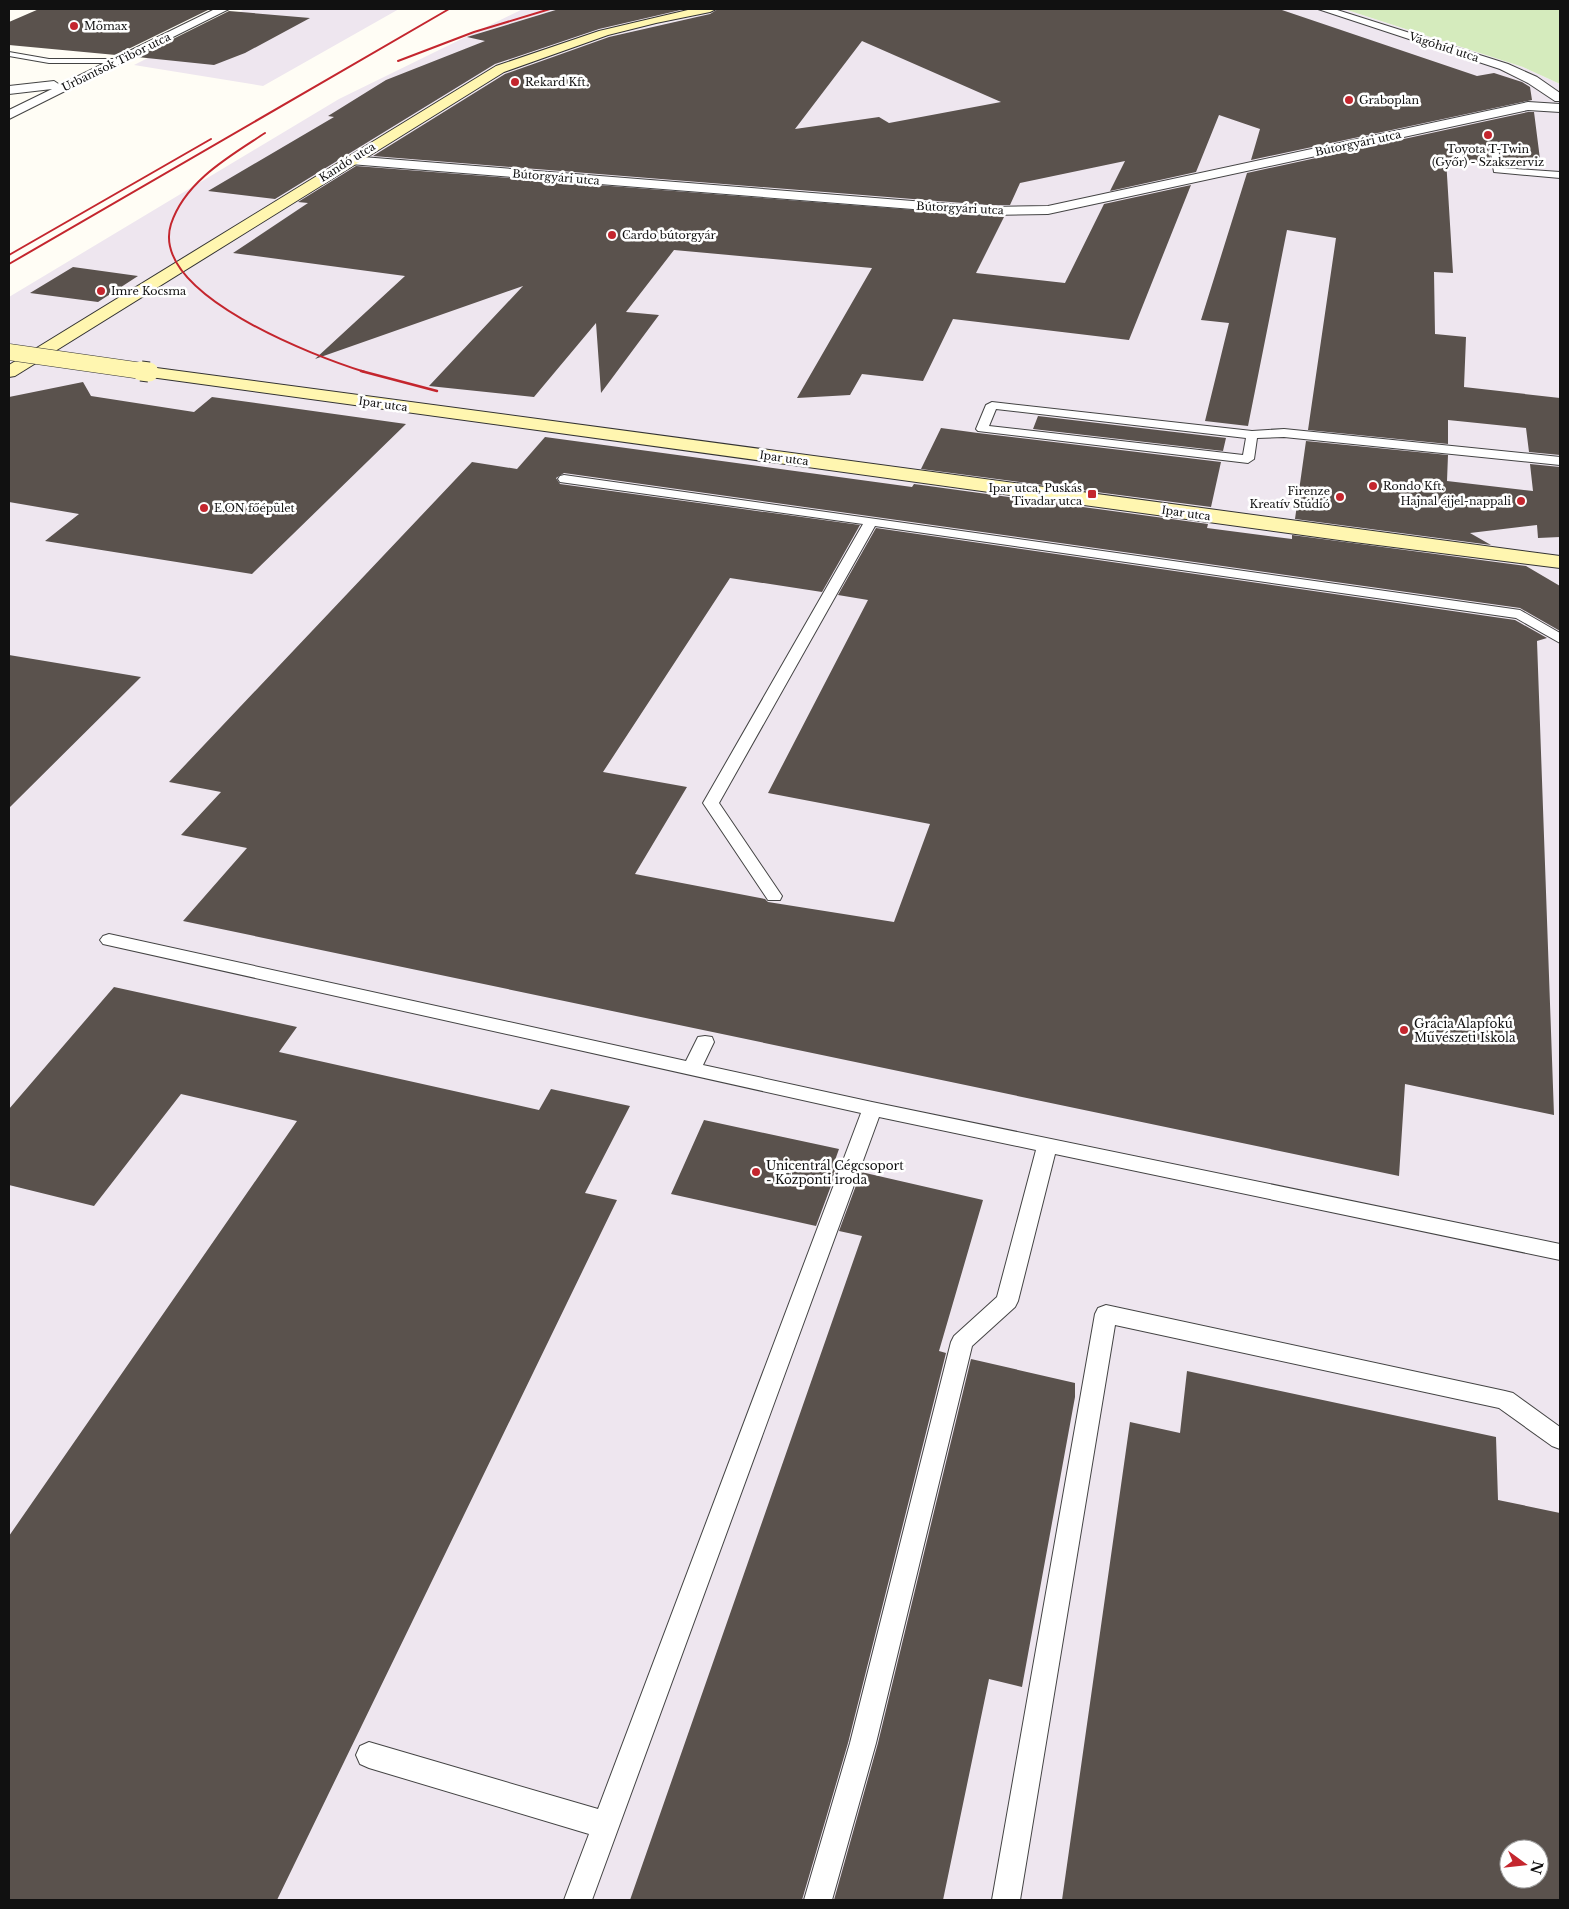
<svg xmlns="http://www.w3.org/2000/svg" width="1569" height="1909" font-family="'Libre Baskerville',serif">
  <rect width="100%" height="100%" fill="#fffdf5"/>
  <path fill="#eee6ef" fill-rule="evenodd" d="M245,9H399L263,86L134,65Z
    M523,9H1344L1523,67L1560,84V1900H9V297L339,99ZM1509,1849H1539V1879H1509Z"/>
  <path fill="#d5ebbd" d="M1344,9H1560V84L1523,67Z"/>
  <path fill="#5a524d" fill-rule="evenodd" d="M39,9H210L116,55L9,45V22Z
    M559,9H685L599,29L495,64L275,199L208,191L334,117L328,116L386,80L485,41L467,37Z
    M718,9H1279L1477,76L1494,73L1522,82L1530,87L1532,100L1251,160L1260,129L1219,115L1196,172L1110,191L1125,161L1020,183L1010,205H988L373,156L505,74L609,37L710,14ZM862,41L1001,102L889,123L879,117L795,129Z
    M229,11L310,18L245,53L214,65L137,57Z
    M1528,112H1534L1541,167L1502,164L1500,147L1494,142L1488,147L1491,163L1446,159L1453,273L1434,272L1435,334L1466,337L1464,387L1560,398V455L1529,452L1526,428L1448,420V444L1308,430L1336,238L1287,230L1248,426L1205,421L1229,323L1201,320L1247,173Z
    M356,166L1004,217L976,273L1065,283L1104,204L1191,185L1129,340L953,319L923,381L862,374L850,395L797,398L872,268L674,250L626,312L659,315L601,393L596,323L534,397L429,386L523,286L315,359L405,276L233,253L308,203L298,202Z
    M73,267L138,276L98,302L30,293Z
    M83,382L91,396L194,412L212,397L406,424L252,574L45,541L79,514L9,502V397Z
    M1038,416L1226,438L1223,451L1033,429Z
    M941,428L978,433L1221,462L1211,507L921,469Z
    M545,437L912,487L914,484L1208,524L1207,528L1292,539V535L1526,566L1560,586V631L1520,608L564,473L556,478L560,484L860,525L822,592L730,578L603,772L687,787L635,874L765,899L768,902L894,922L930,824L768,793L868,600L838,595L876,528L1515,620L1547,638L1537,641L1554,1115L1405,1084L1399,1176L183,921L247,848L181,835L221,792L169,782L472,462L517,469Z
    M1306,441L1448,455L1447,481L1533,491L1530,464L1560,467V537L1538,538L1537,525L1470,533L1491,545L1295,519Z
    M9,655L141,677L9,808Z
    M114,987L297,1027L279,1052L539,1110L551,1089L630,1106L585,1193L617,1200L277,1900H9V1536L297,1121L181,1094L94,1206L9,1185V1109Z
    M704,1120L839,1149L833,1166L838,1167L816,1226L671,1194Z
    M861,1172L983,1200L939,1351L946,1353L848,1743L802,1900H630L862,1236L839,1231Z
    M971,1359L1075,1383V1397L1022,1687L989,1679L943,1900H834L878,1743Z
    M1187,1371L1496,1437L1498,1500L1560,1513V1900H1062L1130,1422L1180,1433ZM1509,1849H1539V1879H1509Z"/>
  <g fill="none" stroke-linecap="round" stroke-linejoin="round">
    <defs>
      <path id="lane" d="M9,52L49,59H119L123,61L119,63H49L9,56Z
        M1494,144L1498,147L1501,168L1560,172V178L1494,172L1490,147Z
        M992,402L1252,431L1284,429L1560,457V465L1284,437L1257,438L1254,459L1248,463L978,431L976,429L986,405ZM996,409L1246,438L1243,455L989,426Z
        M564,475L1520,610L1560,633V643L1516,618L875,526L719,803L782,896L780,900H768L703,803L863,524L560,482L558,479L560,476Z
        M109,934L686,1061L698,1037L705,1036L712,1037L714,1042L703,1065L872,1102L1560,1244V1260L1055,1154L1018,1301L1015,1307L972,1346L876,1743L832,1900H804L850,1743L951,1342L954,1336L997,1297L1036,1150L879,1117L592,1900H564L589,1834L369,1768L360,1764L356,1755L360,1746L369,1742L598,1809L861,1113L103,944L100,940L103,936Z
        M1106,1305L1505,1391L1513,1393L1560,1427V1449L1552,1446L1499,1408L1115,1325L1020,1900H992L1095,1314L1098,1308Z"/>
      <path id="street" d="M215,9H229L9,119V110L52,89L9,94V86L54,81L60,85Z
        M1318,9H1334L1508,64L1537,77L1560,93V101H1555L1528,83L1500,69Z
        M1528,102L1560,104V112L1528,110L1048,214L988,215L350,164L343,160L350,156L988,207L1048,206Z"/>
      <path id="secondary" d="M692,9H716L710,12L656,23L608,35L504,72L15,376L9,377V365L496,66L599,31Z
        M149,367L1560,556V568L1354,542L143,376L140,372L143,368Z"/>
    </defs>
    <use href="#lane" stroke="#444" stroke-width="2"/>
    <use href="#street" stroke="#444" stroke-width="2"/>
    <use href="#secondary" stroke="#333" stroke-width="2"/>
    <use href="#lane" fill="#fff" fill-rule="evenodd"/>
    <use href="#street" fill="#fff" fill-rule="evenodd"/>
    <use href="#secondary" fill="#fff6b0" fill-rule="evenodd"/>
    <path stroke="#c4262e" stroke-width="2" d="M398,61L474,32L550,9
      M265,133C230,156 185,181 171,224C149,294 316,357 365,372
      M9,255L211,139
      M9,264L449,9"/>
    <path stroke="#c4262e" stroke-width="2.5" d="M361,371L437,391"/>
    <defs>
      <path id="secondary-bridge-far1" d="M9,352L149,372"/>
      <path id="secondary-bridge" d="M141,371L149,372"/>
    </defs>
    <use href="#secondary-bridge-far1" stroke="#333" stroke-width="17" stroke-linecap="butt"/>
    <use href="#secondary-bridge" stroke="#333" stroke-width="21" stroke-linecap="butt"/>
    <use href="#secondary-bridge-far1" stroke="#fff6b0" stroke-width="16"/>
    <use href="#secondary-bridge" stroke="#fff6b0" stroke-width="19"/>
  </g>
  <g fill="#c4262e" stroke="#fff" stroke-width="2">
    <circle cx="74" cy="26" r="5"/>
    <circle cx="515" cy="82" r="5"/>
    <circle cx="1349" cy="100" r="5"/>
    <circle cx="1488" cy="135" r="5"/>
    <circle cx="612" cy="235" r="5"/>
    <circle cx="101" cy="291" r="5"/>
    <circle cx="1373" cy="486" r="5"/>
    <rect x="1087" y="489" width="10" height="10" rx="2.5"/>
    <circle cx="1340" cy="497" r="5"/>
    <circle cx="1521" cy="501" r="5"/>
    <circle cx="204" cy="508" r="5"/>
    <circle cx="1404" cy="1030" r="5"/>
    <circle cx="756" cy="1172" r="5"/>
  </g>
  <g text-anchor="middle" dominant-baseline="central" stroke-width="5" stroke-linejoin="round" paint-order="stroke">
    <g font-size="11" fill="#111" stroke="#fff" text-anchor="start">
      <text x="84" y="26">Mömax</text>
      <text x="525" y="82">Rekard Kft.</text>
      <text x="1359" y="100">Graboplan</text>
      <text x="1488" y="149" text-anchor="middle">Toyota T-Twin<tspan x="1488" dy="13">(Győr) - Szakszerviz</tspan></text>
      <text x="622" y="235">Cardo bútorgyár</text>
      <text x="111" y="291">Imre Kocsma</text>
      <text x="1383" y="486">Rondo Kft.</text>
      <text x="1082" y="488" text-anchor="end">Ipar utca, Puskás<tspan x="1082" dy="13">Tivadar utca</tspan></text>
      <text x="1330" y="491" text-anchor="end">Firenze<tspan x="1330" dy="13">Kreatív Stúdió</tspan></text>
      <text x="1511" y="501" text-anchor="end">Hajnal éjjel-nappali</text>
      <text x="214" y="508">E.ON főépület</text>
    </g>
    <g font-size="11" fill="#111" stroke="#fff">
      <text transform="translate(1444 47) rotate(18)">Vágóhíd utca</text>
      <text transform="translate(116 62) rotate(-26)">Urbantsok Tibor utca</text>
      <text transform="translate(1358 143) rotate(-12)">Bútorgyári utca</text>
      <text transform="translate(347 162) rotate(-32)">Kandó utca</text>
      <text transform="translate(556 177) rotate(5)">Bútorgyári utca</text>
      <text transform="translate(960 208) rotate(3)">Bútorgyári utca</text>
      <text transform="translate(383 404) rotate(8)">Ipar utca</text>
      <text transform="translate(784 458) rotate(8)">Ipar utca</text>
      <text transform="translate(1186 513) rotate(8)">Ipar utca</text>
    </g>
    <g font-size="12" fill="#111" stroke="#fff" text-anchor="start">
      <text x="1414" y="1023">Grácia Alapfokú<tspan x="1414" dy="14">Művészeti Iskola</tspan></text>
      <text x="766" y="1165">Unicentrál Cégcsoport<tspan x="766" dy="14">- Központi iroda</tspan></text>
    </g>
  </g>
  <rect width="1569" height="1909" fill="none" stroke="#111111" stroke-width="20"/>
  <g transform="translate(1524 1864) rotate(105)"><circle r="24" fill="#ffffff" stroke="#a0a0a0"/>
  <path d="M0-4L9 19L0 12L-9 19Z" fill="#c4262e"/>
  <text y="-8" font-size="14" font-weight="bold" text-anchor="middle" fill="#111111">N</text>
  </g>
</svg>
